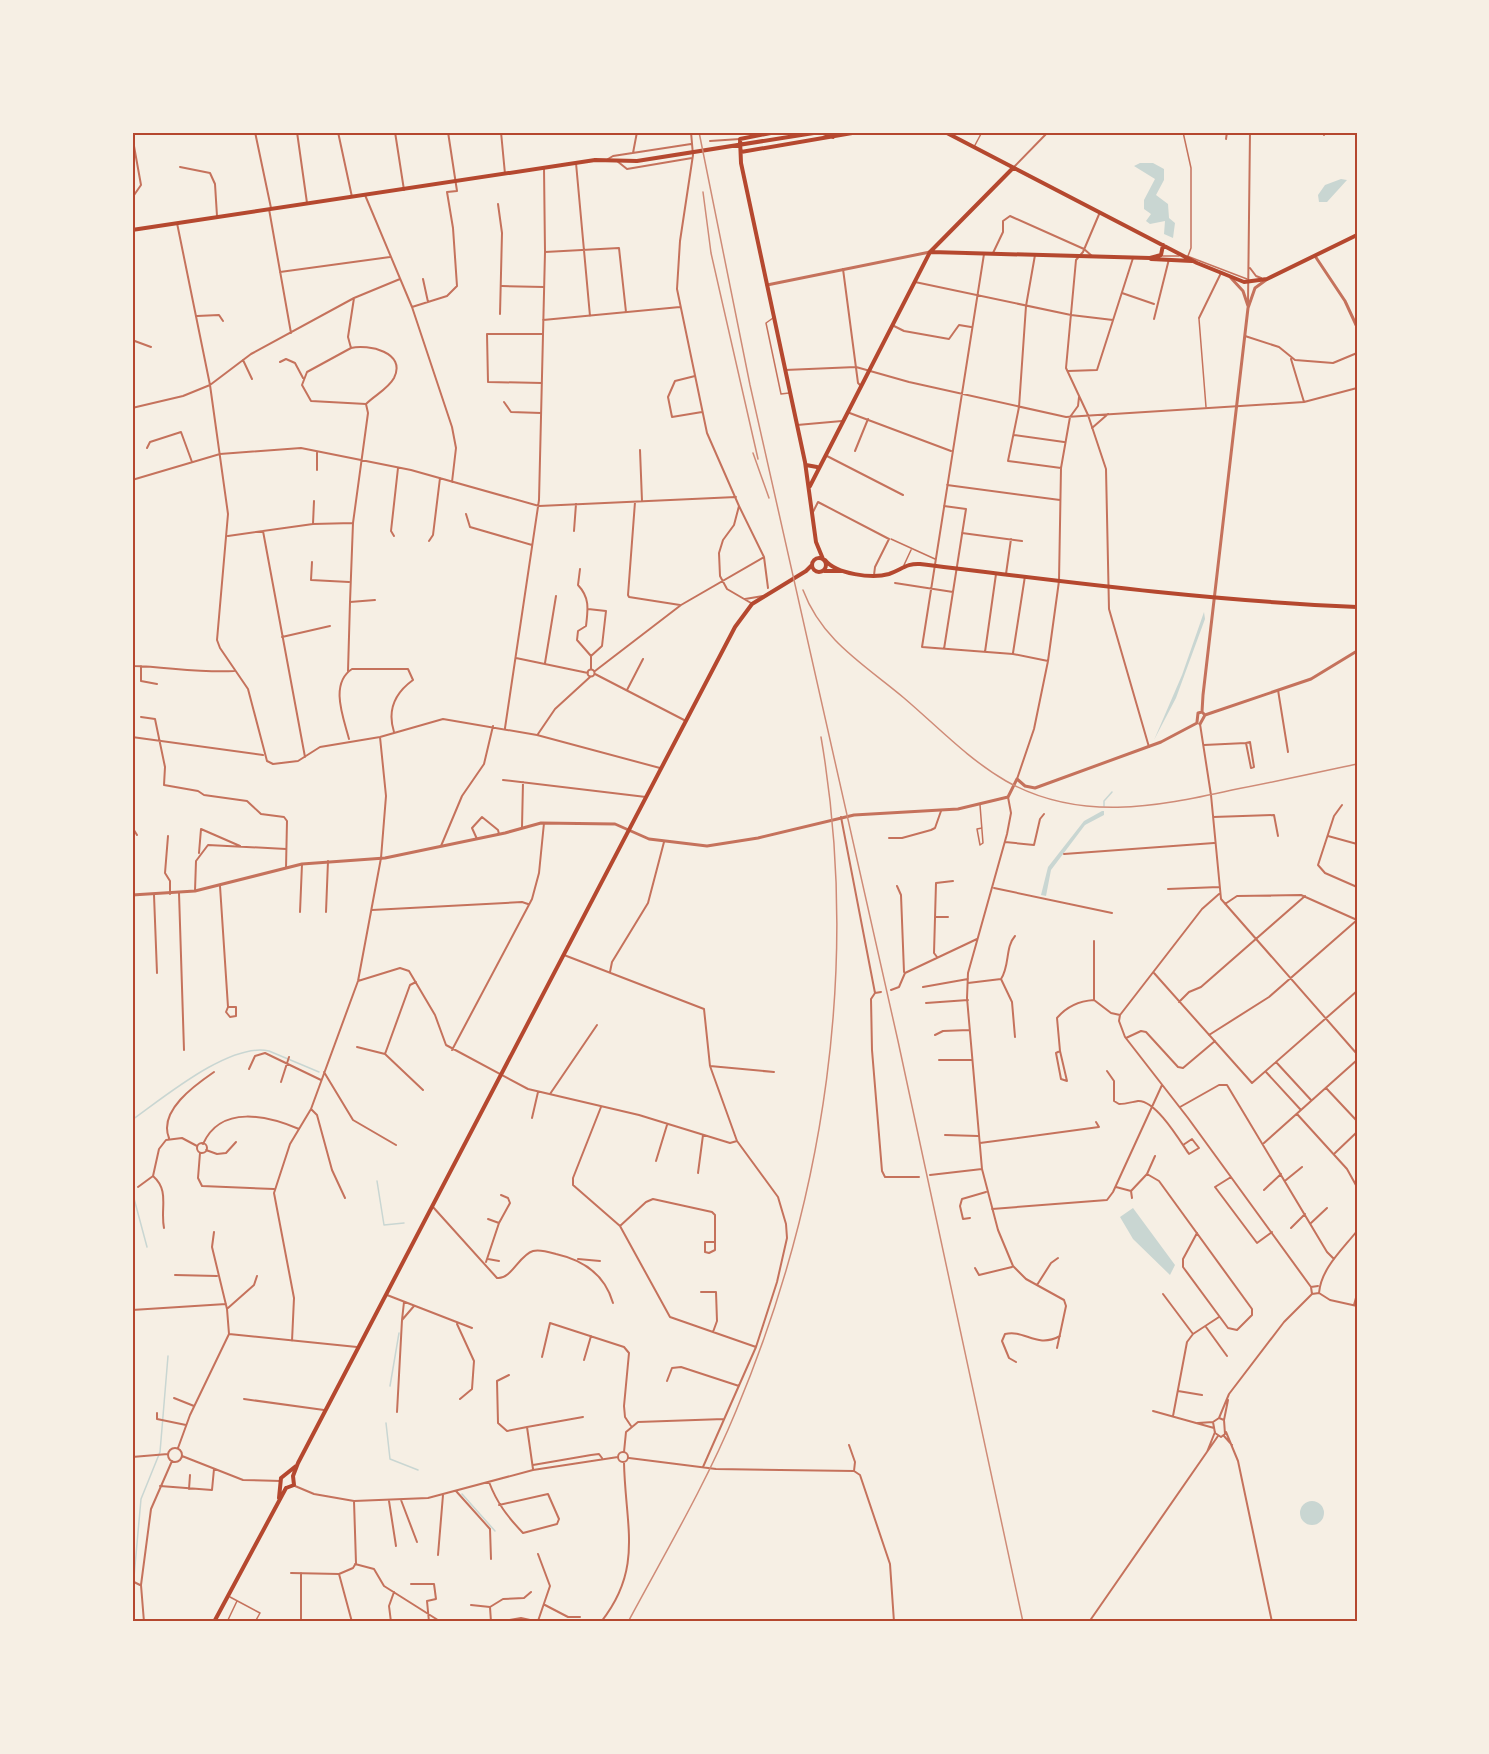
<svg xmlns="http://www.w3.org/2000/svg" width="1489" height="1754" font-family="'Archivo Narrow',sans-serif">
  <rect width="100%" height="100%" fill="#f6efe4"/>
  <path fill="#c9d6d2" d="M1140,163H1153L1164,169V180L1156,195L1168,204L1169,218L1175,223L1173,238L1164,234L1165,221L1150,224L1146,221L1151,214L1144,209V200L1155,179L1134,166Z
    M1341,179L1347,180L1327,202H1319L1318,195L1325,185Z
    M1204,612L1205,619L1176,698L1154,740L1182,675Z
    M1102,811H1104V815L1085,825L1051,870L1046,896L1041,895L1048,867L1084,821Z
    M1133,1208L1175,1265L1170,1275L1133,1239L1120,1217Z
    M1300 1513a12 12 0 1 1 24 0a12 12 0 1 1-24 0Z"/>
  <g fill="none" stroke-linecap="round" stroke-linejoin="round">
    <path stroke="#c9d6d2" stroke-width="1.5" d="M1104,806V801L1112,792
      M132,1120C163,1098 230,1042 269,1051L319,1072
      M377,1181L384,1225L404,1223
      M132,1191L147,1247
      M390,1386L399,1333
      M386,1423L390,1459L418,1470
      M462,1494L495,1531
      M134,1577L141,1499L160,1452L168,1356"/>
    <path stroke="#c5725c" stroke-width="1.5" d="M1163,256H1179
      M1187,256L1247,279
      M773,318L766,323L781,394L789,393
      M1199,319L1206,407
      M980,805L983,843L980,845L977,829L982,828
      M230,1597L260,1613L255,1622
      M227,1622L237,1601"/>
    <path stroke="#c5725c" stroke-width="1.5" d="M1183,132L1191,168V248L1188,256
      M974,147L982,132
      M891,539L935,559
      M904,565L911,550"/>
    <path stroke="#c5725c" stroke-width="2" d="M255,132L271,208
      M297,132L307,203
      M338,132L352,197
      M395,132L404,190
      M501,132L505,174
      M691,132L693,155L680,241L677,289L707,433L739,506L734,525L723,540L719,553L720,576L727,589L751,603
      M132,135L141,185L132,198
      M1324,135L1325,132
      M1226,139L1227,132
      M710,141L740,139
      M633,153L637,132
      M608,159L613,156L691,144
      M617,161L627,169L692,158
      M576,163L590,316
      M180,167L210,173L215,184L217,216
      M1013,168L1048,132
      M365,195L412,307L452,427L456,448L452,482
      M498,204L502,233L500,314
      M269,209L291,333
      M1100,212L1083,252L1076,260L1066,368L1088,415L1106,469L1109,609L1149,747
      M177,223L210,385L228,514L217,640L220,648L248,689L267,761L273,764L298,761L320,747L380,737L443,719L537,735L660,768
      M545,252L619,248L626,312
      M993,253L1003,232V221L1010,216L1084,249L1092,256
      M984,254L922,647L1013,654L1048,661
      M1035,255L1026,306L1019,407L1008,461L1061,468
      M1250,268L1256,276L1261,278
      M843,269L858,383L861,386
      M280,272L390,257
      M423,279L428,302
      M915,282L1071,315L1113,320
      M502,286L544,287
      M1122,293L1154,304
      M1248,303L1250,132
      M412,307L447,296L457,286L453,228L447,192L457,191L448,132
      M197,316L219,315L223,321
      M1199,318L1221,273
      M1154,319L1169,259
      M543,320L680,307
      M892,325L904,331L949,339L959,325L971,327
      M1245,336L1279,347L1295,360L1333,363L1357,353
      M132,340L151,347
      M351,348L307,372L302,385L311,401L366,404
      M1291,359L1304,402
      M243,360L252,379
      M280,362L286,359L295,363L303,378
      M785,370L856,367L909,382L1066,417L1304,402L1357,388
      M1068,371L1097,370L1133,258
      M695,376L675,381L668,397L672,417L702,412
      M542,383L488,382L487,334H543
      M504,402L511,412L541,413
      M132,408L183,396L210,385L251,354L354,298L400,279
      M847,412L951,451
      M797,425L842,421
      M1092,428L1108,414
      M1014,435L1064,442
      M147,448L150,442L181,432L192,462
      M640,450L642,501
      M855,451L868,419
      M825,455L903,495
      M317,470V452
      M132,480L220,454L301,448L411,470L539,506L736,497
      M947,485L1060,500
      M635,502L628,595L629,597L680,605
      M739,506L764,557L768,588
      M813,512L818,502L889,539L875,567L874,575
      M466,514L470,527L532,545
      M313,524L314,501
      M263,531L305,757
      M574,531L576,504
      M962,533L1022,541
      M228,536L313,524L353,523
      M394,536L391,531L398,468
      M429,541L433,535L440,478
      M312,562L311,580L349,582
      M580,569L578,585C590,598 588,609 586,626L578,631L577,640L591,656V669
      M1006,574L1011,539
      M895,583L953,592
      M745,599L763,596
      M350,602L353,523L368,413L366,404C375,395 388,389 394,378C407,352 368,344 351,348L348,337L354,298
      M588,609L606,611L602,646L591,656
      M282,637L330,626
      M944,649L966,509L944,506
      M985,652L996,574
      M1013,653L1025,576
      M516,658L588,673
      M132,662L134,666C168,667 200,673 234,671
      M545,663L556,596
      M141,666V681L157,684
      M587.5 673a3.5 3.5 0 1 1 7 0a3.5 3.5 0 1 1-7 0Z
      M348,671L350,602L375,600
      M595,671L681,605L764,557
      M595,674L686,721
      M627,690L643,659
      M1278,690L1288,752
      M141,717L155,719L165,767L164,785L198,791L204,795L247,801L261,814L284,817L287,821L286,868
      M1200,724L1211,795L1221,899L1357,1054
      M505,728L539,500L545,252L544,168
      M538,734L555,709L590,677
      M132,737L263,755
      M349,739C344,719 329,684 352,669H408L413,680C395,693 387,710 394,732
      M1204,745L1246,743L1251,768L1254,767L1250,742L1246,743
      M1017,779L1034,729L1048,661L1059,581L1061,468L1070,417L1078,406L1079,397
      M503,780L646,797
      M1008,797L1011,813L1007,834L968,973L967,998L982,1169L998,1230L1013,1266L1026,1279L1064,1300L1066,1306L1057,1348
      M1342,805L1334,816L1318,865L1325,873L1357,887
      M841,817L875,993
      M1213,817L1274,815L1278,836
      M132,827L137,835
      M522,827L523,782
      M168,836L165,873L170,881V894
      M1328,836L1357,844
      M889,838H902L931,830L935,828L941,811
      M477,839L472,828L482,817L498,830L499,834
      M1005,842L1034,845L1040,819L1044,814
      M441,846L462,796L484,764L493,726
      M199,853L201,829L240,846
      M1064,854L1214,843
      M220,886L228,1007L226,1012L230,1017L236,1016V1007H228
      M897,886L901,895L904,972
      M994,888L1112,913
      M1168,889L1219,887
      M195,891L196,861L208,845L286,849
      M179,893L184,1050
      M1219,894L1202,909L1120,1015L1119,1021L1125,1037L1188,1118L1311,1287
      M154,895L157,973
      M1225,904L1237,896L1301,895L1357,920
      M372,910L522,902L528,904
      M300,912L302,864
      M326,912L328,861
      M935,917H948
      M564,955L704,1009L710,1066L737,1141L778,1197L786,1224L787,1238L777,1282L756,1347L703,1467
      M937,957L934,953L936,883L953,881
      M610,972L612,962L648,903L664,842
      M1154,973L1252,1083L1357,991
      M1001,979C1010,966 1005,947 1015,936
      M358,981L400,968L409,971L435,1015L446,1045L528,1089L639,1115L730,1143L737,1141
      M968,983L1001,979L1012,1002L1015,1037
      M923,987L968,979
      M891,990L899,987L905,973L977,939
      M875,993L871,999L872,1050L882,1171L885,1177H919
      M875,993L881,992
      M1094,1000V941
      M1179,1002L1189,992L1201,987L1305,896
      M926,1003L968,1000
      M935,1035L943,1031L969,1030
      M1209,1035L1269,997L1357,920
      M1126,1038L1141,1031L1146,1032L1178,1067L1183,1068L1215,1041
      M357,1047L385,1054L410,985L416,982
      M452,1050L532,899L539,873L544,823
      M1060,1051L1067,1081L1061,1079L1056,1053L1060,1051L1057,1018C1067,1006 1079,1001 1094,1000L1111,1013L1120,1015
      M385,1054L423,1090
      M939,1060H972
      M1276,1062L1311,1100
      M710,1066L774,1072
      M249,1069L255,1056L265,1053L321,1080
      M1107,1071L1114,1081V1101L1119,1104C1126,1104 1132,1102 1138,1101C1156,1100 1180,1141 1189,1154L1199,1148L1192,1139L1183,1145
      M324,1072L353,1120L396,1145
      M1266,1072L1300,1109
      M281,1082L289,1057
      M1326,1088L1357,1121
      M550,1094L597,1025
      M601,1107L573,1178V1185L620,1226L670,1317L756,1347
      M1180,1107L1219,1085H1227L1327,1252L1334,1259
      M311,1109L317,1115L332,1170L345,1198
      M1297,1114L1347,1169L1357,1187
      M532,1118L538,1092
      M945,1135L978,1136
      M169,1138C158,1111 195,1085 214,1072
      M980,1143L1099,1127L1096,1122
      M1264,1143L1357,1060
      M197 1148a5 5 0 1 1 10 0a5 5 0 1 1-10 0Z
      M203,1144C221,1104 268,1116 299,1129
      M206,1150L217,1154L226,1153L236,1142
      M200,1153L198,1178L202,1186L274,1189
      M1335,1153L1357,1132
      M656,1161L667,1125
      M698,1173L703,1135
      M1147,1174L1155,1156
      M930,1175L982,1169
      M153,1176C170,1191 160,1208 164,1228
      M1231,1177L1215,1187L1257,1243L1272,1232
      M1286,1180L1302,1167
      M138,1187L153,1176L159,1149L166,1140L182,1138L197,1146
      M1116,1187L1131,1191L1147,1174L1159,1181L1252,1309V1315L1237,1330L1228,1328L1183,1267V1259L1197,1233
      M1264,1190L1281,1174
      M1131,1191L1132,1198
      M433,1207L497,1278C511,1280 519,1255 533,1251C540,1249 549,1252 556,1254C583,1260 605,1275 613,1303
      M992,1209L1107,1200L1113,1192L1162,1085
      M970,1218L963,1219L960,1206L962,1199L986,1192
      M488,1219L499,1223
      M1311,1223L1327,1208
      M620,1226L646,1202L653,1199L712,1212L715,1215V1250L709,1253L705,1252V1242H715
      M1291,1228L1305,1214
      M214,1232L212,1247L227,1309L229,1334
      M488,1259L499,1261
      M578,1259L600,1261
      M486,1262L499,1223L510,1203L508,1198L501,1195
      M975,1268L979,1275L1012,1267
      M175,1275L217,1276
      M1037,1285L1051,1263L1058,1258
      M701,1292H716L717,1321L713,1332
      M1319,1293L1330,1300L1357,1306
      M1163,1294L1193,1334
      M1312,1294L1311,1287L1318,1286
      M387,1295L472,1328
      M1354,1305L1357,1294
      M228,1308L254,1285L257,1276
      M132,1310L226,1304
      M402,1320L404,1302
      M457,1324L474,1361L472,1389L460,1399
      M1206,1327L1227,1356
      M292,1341L294,1298L274,1193L290,1144L311,1109L358,981L381,858L386,796L380,737
      M542,1357L550,1323L624,1347L629,1353L624,1406L625,1417L631,1426
      M584,1360L591,1336
      M1016,1362L1009,1358L1002,1341L1005,1334C1025,1329 1036,1349 1060,1336
      M509,1375L497,1381L498,1423L507,1431L527,1427
      M667,1381L672,1368L681,1367L739,1386
      M1178,1391L1202,1395
      M174,1398L194,1406
      M244,1399L324,1410
      M1153,1411L1214,1428
      M397,1412L402,1320L414,1306
      M157,1413V1419L186,1425
      M1173,1416L1187,1342L1193,1334L1219,1317
      M1219,1418L1224,1420L1225,1434L1221,1437L1215,1433L1213,1422L1219,1418L1229,1394L1284,1322L1312,1294L1319,1293C1321,1269 1341,1251 1357,1231
      M1224,1420L1228,1400
      M1198,1423L1213,1422
      M1226,1432L1238,1461L1272,1622
      M1224,1436L1232,1445
      M849,1445L855,1462L854,1471
      M178,1448L190,1415L229,1334L357,1347
      M168 1455a7 7 0 1 1 14 0a7 7 0 1 1-14 0Z
      M618 1457a5 5 0 1 1 10 0a5 5 0 1 1-10 0Z
      M624,1452L626,1432L638,1422L724,1419
      M1207,1452L1215,1432
      M182,1456L243,1480L281,1481
      M132,1457L168,1454
      M629,1458L716,1469L854,1471L860,1475L890,1564L894,1622
      M533,1465L591,1455L599,1454L602,1458
      M533,1469L527,1427L583,1417
      M489,1482C497,1503 507,1516 523,1533L557,1524L559,1519L548,1494L499,1505
      M160,1486L212,1490L214,1469
      M295,1486L314,1494L354,1501L428,1498L533,1470L618,1457
      M189,1489L190,1475
      M456,1491L490,1529L491,1559
      M401,1500L417,1542
      M389,1501L396,1546
      M438,1555L443,1495
      M355,1564L374,1569L384,1586L441,1622
      M291,1573L339,1574
      M132,1581L140,1585
      M411,1584H434L436,1599L427,1601L429,1622
      M471,1605L490,1607L491,1622
      M545,1605L568,1617H580
      M490,1607L503,1599L524,1598L531,1592
      M538,1621L550,1586L538,1554
      M144,1622L141,1585L151,1509L172,1461
      M301,1622V1573
      M352,1622L339,1574L353,1568L356,1563L354,1501
      M391,1622L389,1606L394,1592
      M499,1622L521,1618L539,1622
      M601,1622C644,1568 625,1525 624,1462
      M1089,1622L1218,1436"/>
    <path stroke="#c5725c" stroke-width="3" d="M1315,256L1345,301L1357,327
      M1231,278L1243,291L1248,306
      M767,285L930,252
      M1205,715L1311,679L1357,651
      M1197,722L1198,713L1202,712
      M1200,724L1205,715L1202,712L1203,695L1248,308L1255,288L1266,280
      M132,895L195,891L302,864L385,858L505,833L541,823L615,824L649,839L707,846L758,838L854,815L958,809L1008,797L1017,779L1025,786L1035,788L1161,742L1197,723"/>
    <path stroke="#b5482f" stroke-width="4" d="M776,132L740,139L741,163L805,462L816,542L823,559
      M945,132L1197,263L1244,282L1267,279L1357,235
      M741,152L858,132
      M132,230L595,160L637,161L820,132L833,137
      M931,252L1150,258L1161,255L1163,245
      M1151,259L1192,261
      M806,465L817,467
      M810,486L930,252L1013,168
      M812 565a7 7 0 1 1 14 0a7 7 0 1 1-14 0Z
      M825,560C836,574 872,579 889,574C901,570 907,563 920,564C1066,582 1211,601 1357,607
      M824,571H841
      M286,1488L294,1485L293,1476L298,1463L735,627L752,604L806,571L812,565
      M279,1498L281,1478L296,1466
      M214,1622L286,1488"/>
    <path stroke="#cf8b77" stroke-width="1.5" d="M699,132L750,385L898,1041L1023,1622
      M703,192L711,253L758,459
      M753,453L769,498
      M803,590C822,641 865,665 904,698C938,727 968,759 1006,781C1079,822 1156,807 1232,790C1274,782 1315,773 1357,764
      M628,1622C665,1553 706,1484 736,1411C825,1199 860,964 821,737"/>
  </g>
  <rect width="1489" height="1754" fill="none" stroke="#f6efe4" stroke-width="267"/>
  <rect x="134" y="134" width="1222" height="1486" fill="none" stroke="#b5482f" stroke-width="2"/>
</svg>
